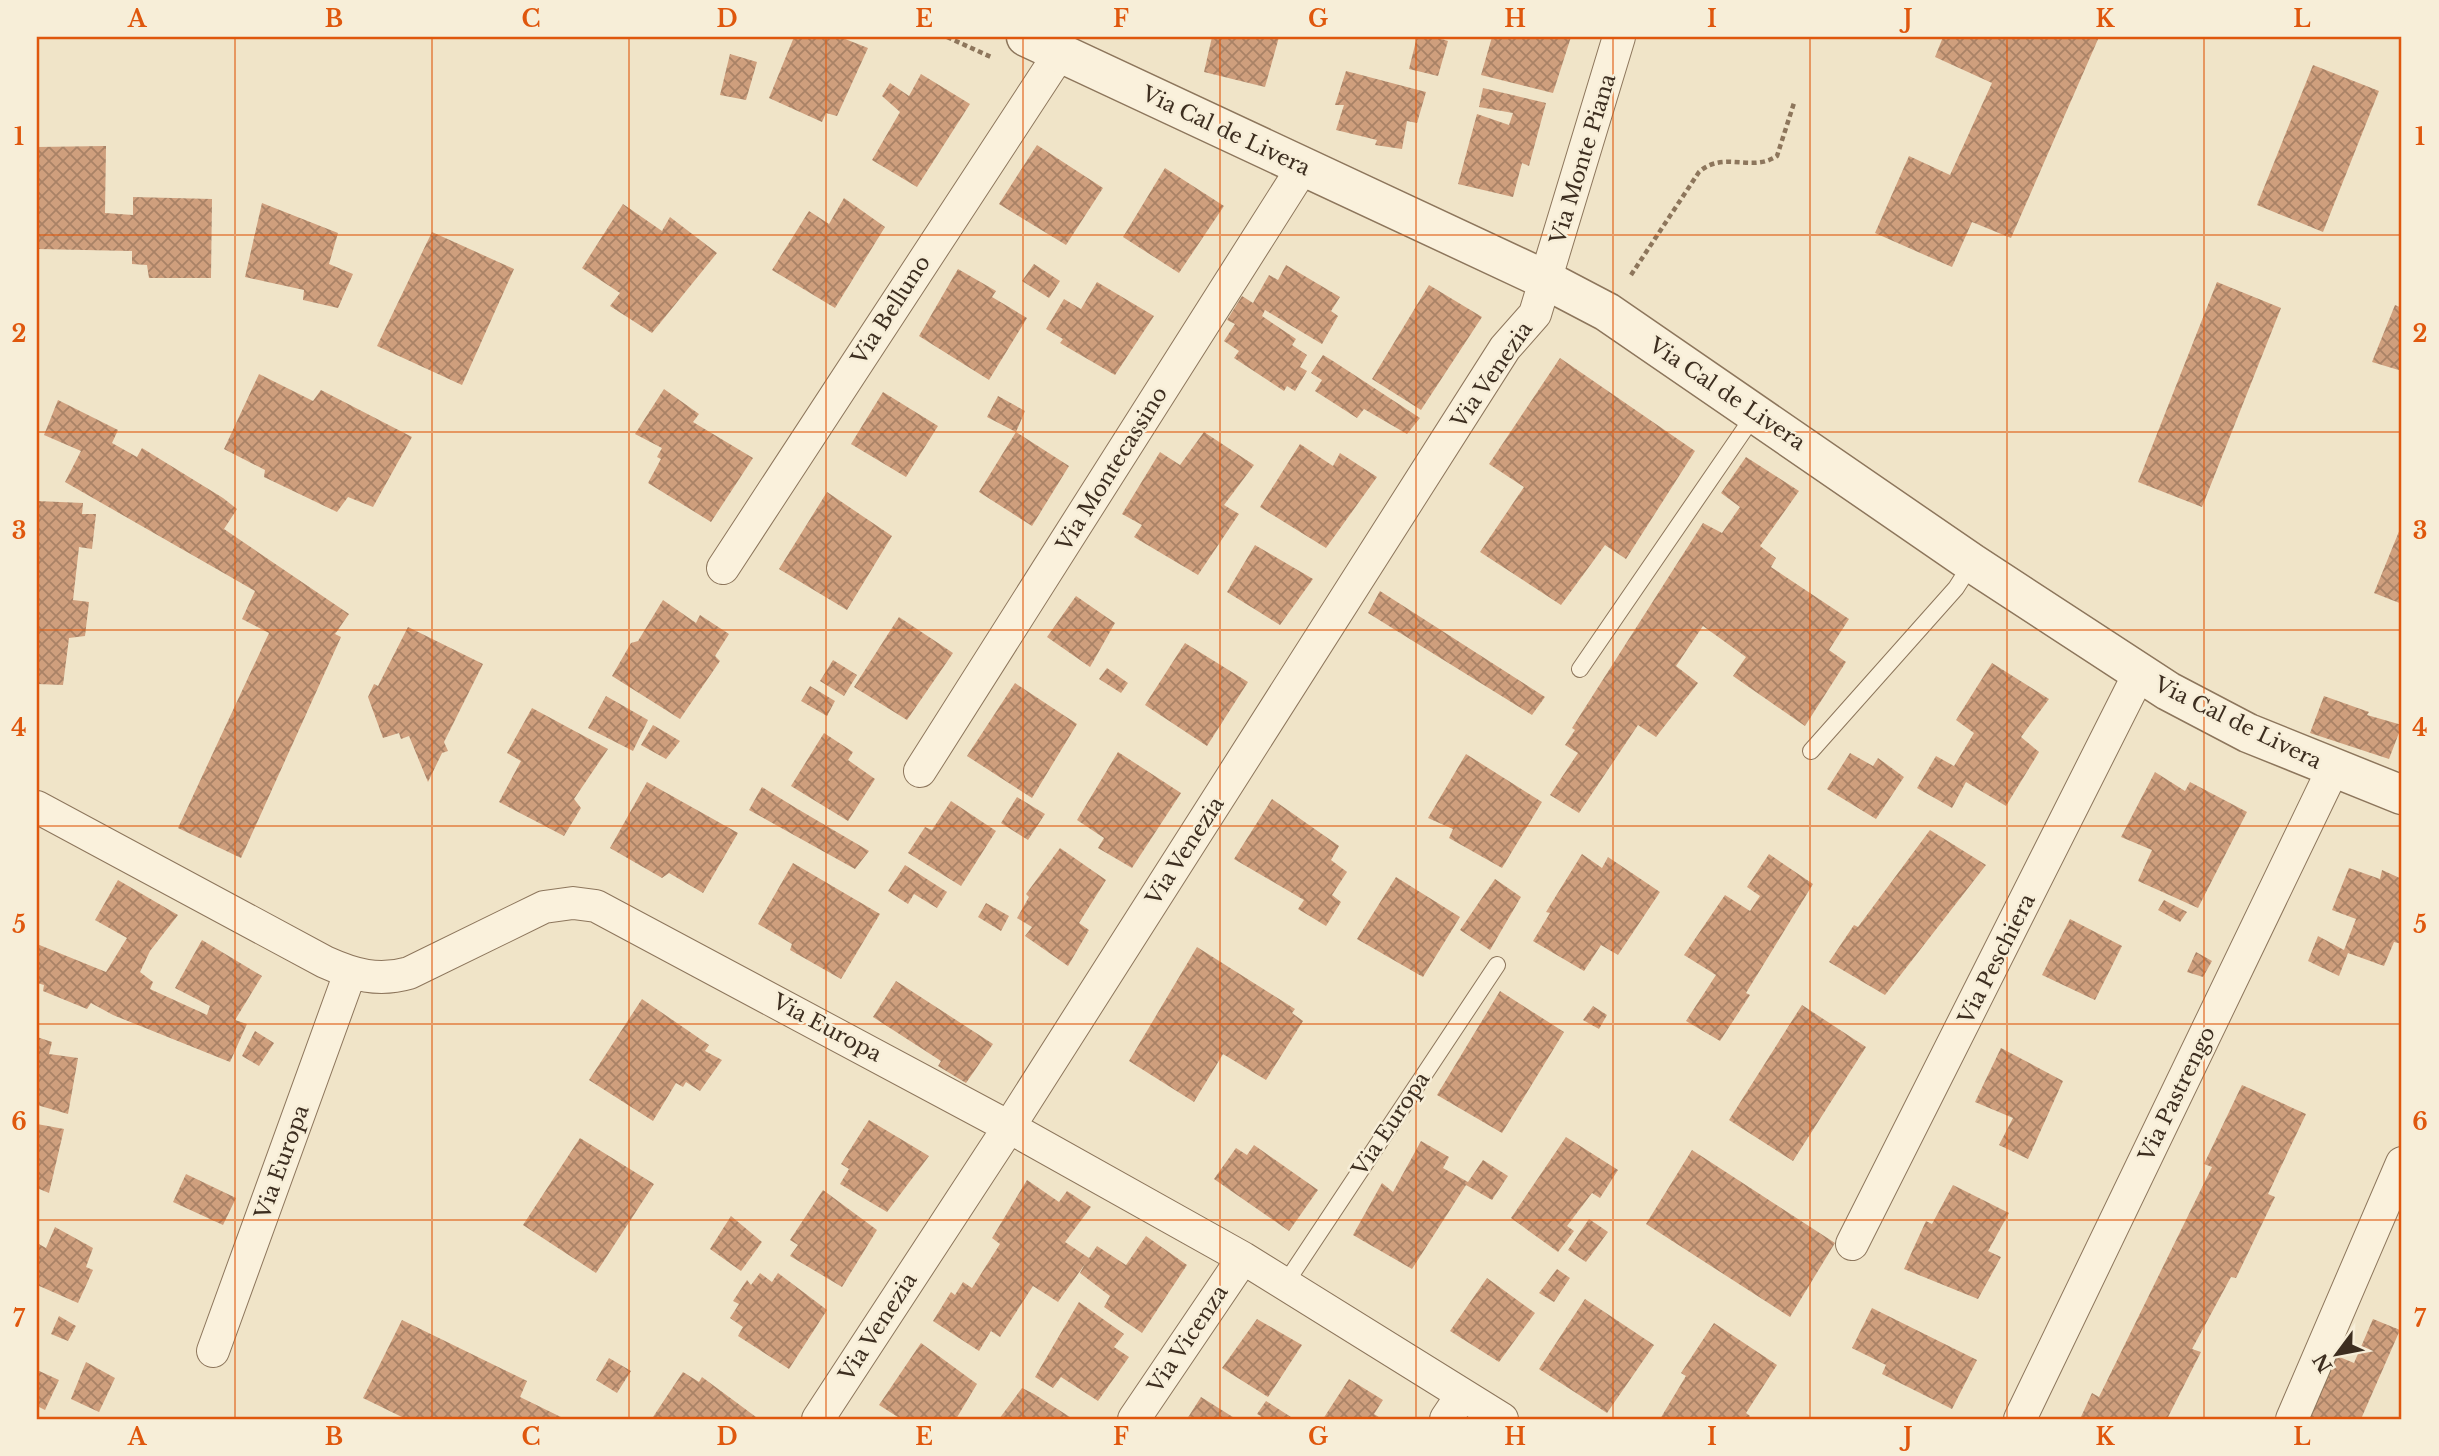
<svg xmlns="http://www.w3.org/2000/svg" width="2439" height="1456" font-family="'Libre Baskerville',serif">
  <defs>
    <pattern id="building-cross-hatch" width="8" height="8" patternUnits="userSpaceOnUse" patternTransform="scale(1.75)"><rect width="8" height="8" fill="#cf9f7d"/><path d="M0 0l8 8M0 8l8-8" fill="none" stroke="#a98266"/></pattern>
  </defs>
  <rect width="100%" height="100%" fill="#f0e4c8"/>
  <path fill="url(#building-cross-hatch)" d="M794,37H840L868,48L837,116L826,113L822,122L769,98Z
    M1212,37H1279L1265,87L1204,72Z
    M1417,37H1435L1448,41L1438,76L1409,69Z
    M1492,37H1571L1553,93L1481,75Z
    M1943,37H2099L2011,238L1972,222L1952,267L1875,233L1909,156L1950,175L1992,83L1935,57Z
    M730,54L757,62L746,100L720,95Z
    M2313,65L2379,91L2323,232L2257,205Z
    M1346,71L1426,92L1417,123L1407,121L1402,149L1375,145L1377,140L1336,130L1344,105H1335Z
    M921,74L970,104L917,187L872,160L900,112L882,96L890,83L909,96Z
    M1483,88L1546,103L1529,166L1522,163L1513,197L1458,184L1477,114L1509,125L1513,113L1479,107Z
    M1037,145L1103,188L1066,245L999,204Z
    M106,146L105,213L133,215V197L212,199L211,278H149L147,265L132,264V251L37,249V147Z
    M1165,168L1224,206L1179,273L1123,237Z
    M844,198L885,227L835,308L772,270L809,211L829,224Z
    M262,203L338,233L329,264L353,274L338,308L303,300L304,290L245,277Z
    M623,204L662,231L670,217L717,253L652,333L610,306L620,293L582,268Z
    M432,232L514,269L462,385L377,346Z
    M1034,264L1060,281L1049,298L1022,281Z
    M1286,265L1340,297L1331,311L1338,316L1322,344L1265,310L1262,316L1296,339L1292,345L1307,355L1300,367L1307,371L1295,391L1287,386L1284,391L1234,358L1239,351L1224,341L1235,324L1227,320L1242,296L1253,303L1269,275L1278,280Z
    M958,269L996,291L992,297L1027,318L989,380L919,336Z
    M1097,282L1154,316L1115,375L1060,343L1063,339L1046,329L1064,299L1081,309Z
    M2217,282L2281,308L2202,507L2138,482Z
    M1429,285L1482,317L1421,410L1372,379Z
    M2395,305L2402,308V371L2372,362Z
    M1323,355L1333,361L1420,418L1407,434L1364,409L1357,418L1315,391L1322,380L1311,373Z
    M1560,358L1695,451L1626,559L1605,545L1561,605L1480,552L1524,487L1489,464Z
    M259,374L313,401L321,390L412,437L373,507L348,497L337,512L264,477L265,470L224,449Z
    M664,389L699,414L693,422L753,458L711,522L648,483L661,459L657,457L662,448L635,434Z
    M883,392L938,426L906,477L851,444Z
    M998,396L1025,411L1016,432L987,417Z
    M58,400L118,430L112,443L137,457L142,448L223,498L237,509L224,529L349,614L335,634L341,637L241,858L178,828L269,633L242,619L255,591L65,482L81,451L44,435Z
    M1016,432L1069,466L1032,526L979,492Z
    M1204,432L1254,465L1224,505L1239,514L1198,575L1134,537L1142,525L1122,514L1160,452L1180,465Z
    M1300,444L1333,466L1340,453L1377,477L1326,548L1260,507Z
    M1746,457L1799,491L1760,546L1776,558L1771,567L1849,619L1829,650L1846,662L1805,726L1733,676L1746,657L1703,626L1676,666L1698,683L1656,737L1638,725L1579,813L1550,795L1578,753L1565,745L1575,730L1572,728L1703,523L1722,533L1740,507L1721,493Z
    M827,492L892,536L847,610L779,569Z
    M37,501L83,503L82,514H96L92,549L79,547L73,600L89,602L85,636L69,638L63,685L37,684Z
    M2402,524V604L2374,593Z
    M1255,545L1313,579L1280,625L1227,592Z
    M1380,591L1545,697L1532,715L1368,613Z
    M1076,596L1115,623L1090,667L1047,637Z
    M663,600L696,623L700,615L729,634L715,656L720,661L680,719L612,676L631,643L638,641Z
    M899,617L953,653L907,720L854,687Z
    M408,627L483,664L444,742L448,751L442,753L428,782L409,736L401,739L399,733L383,738L368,697L374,684L378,686Z
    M1185,643L1248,682L1207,746L1145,705Z
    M833,660L857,675L844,696L820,681Z
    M1992,663L2049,699L2021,737L2039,752L2006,806L1966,782L1952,808L1917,788L1936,756L1954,766L1974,733L1956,720Z
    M1107,668L1128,683L1121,693L1099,679Z
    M1015,683L1077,724L1032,798L967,756Z
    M810,686L835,701L827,716L801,701Z
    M606,696L648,720L633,751L588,728Z
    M2324,696L2369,712L2367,715L2402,725L2389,759L2310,733Z
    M532,708L608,749L574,799L581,808L564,836L499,802L521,761L507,753Z
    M653,725L680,741L666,759L641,745Z
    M824,733L853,752L848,760L875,779L848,821L791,786Z
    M1118,752L1181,793L1132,868L1098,848L1104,838L1077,820Z
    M1850,753L1873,766L1878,758L1904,777L1876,819L1827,789Z
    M1466,754L1542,802L1502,868L1449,838L1453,829L1428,818Z
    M2155,772L2185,791L2190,782L2247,812L2198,908L2138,881L2152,850L2121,837Z
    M647,782L738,833L703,893L669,873L662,878L610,848Z
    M762,787L796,808L869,851L855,869L749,810Z
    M1017,797L1045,814L1028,840L1001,823Z
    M1272,799L1339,846L1331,860L1347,872L1332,895L1341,902L1326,926L1298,909L1304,900L1234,859Z
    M951,801L996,831L961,886L908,853L925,827L932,830Z
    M1930,830L1986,865L1885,995L1829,962L1854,925L1858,927Z
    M1060,848L1106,880L1079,923L1089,930L1068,966L1025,936L1032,927L1017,918L1029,897L1026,894Z
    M1582,854L1602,868L1608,857L1660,892L1618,955L1601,945L1584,971L1533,941L1550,913L1546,912Z
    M1769,854L1813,884L1746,993L1750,995L1720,1041L1686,1021L1716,975L1684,955L1725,895L1750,911L1760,896L1747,887Z
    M793,863L880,914L841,979L790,950L792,944L758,924Z
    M905,865L947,892L937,908L914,894L908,904L888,891Z
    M2349,868L2380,879L2382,870L2402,879V944L2394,942L2384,966L2348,953L2339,976L2308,961L2318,936L2344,950L2356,919L2332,910Z
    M1396,877L1460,917L1423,977L1357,939Z
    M1495,879L1521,897L1490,950L1460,930Z
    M118,880L178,915L150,951L140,972L153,982L150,989L207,1015L210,1006L175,988L202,940L262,976L235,1020L247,1024L230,1062L113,1015L91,1003L87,1009L43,991L44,985L37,983V944L106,972L127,938L95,920Z
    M2164,900L2187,912L2180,922L2158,910Z
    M986,903L1009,916L1001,931L978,917Z
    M2070,919L2122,946L2095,1000L2042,975Z
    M1197,947L1295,1009L1292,1013L1303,1021L1266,1080L1223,1054L1194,1102L1129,1061Z
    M2196,952L2212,961L2203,977L2187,972Z
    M896,981L993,1044L966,1083L938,1066L941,1061L873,1017Z
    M1500,991L1564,1032L1502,1133L1437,1095Z
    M642,999L709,1045L705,1051L722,1060L700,1091L686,1082L683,1087L676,1083L653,1121L589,1080Z
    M1802,1005L1866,1047L1793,1161L1729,1120Z
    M1593,1006L1607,1015L1599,1029L1583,1020Z
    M255,1031L274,1043L259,1066L242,1056Z
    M37,1037L52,1042L49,1054L78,1058L68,1114L37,1105Z
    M2001,1048L2063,1081L2028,1159L1999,1145L2013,1118L1975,1102Z
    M2242,1085L2306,1114L2268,1194L2275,1197L2236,1278L2231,1277L2192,1349L2201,1352L2167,1419H2080L2092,1393L2099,1397L2212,1167L2204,1164Z
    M869,1120L929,1156L887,1212L840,1184L849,1169L841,1164Z
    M37,1124L64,1129L49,1193L37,1188Z
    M1566,1137L1618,1170L1600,1198L1592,1193L1567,1226L1574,1231L1558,1252L1511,1218Z
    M580,1138L654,1184L596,1273L523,1225Z
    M1421,1141L1449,1157L1443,1168L1468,1182L1483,1160L1508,1176L1492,1200L1466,1185L1412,1269L1353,1235L1382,1183L1393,1192Z
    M1254,1145L1318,1190L1289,1231L1214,1179L1236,1148L1247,1155Z
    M1692,1150L1835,1243L1790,1317L1646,1224Z
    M186,1174L236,1198L223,1225L173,1202Z
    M1027,1180L1059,1202L1067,1191L1091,1207L1065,1242L1089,1258L1097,1246L1126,1265L1146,1236L1187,1265L1142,1333L1104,1307L1110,1296L1080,1273L1085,1264L1058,1302L1033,1286L1000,1337L991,1331L979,1351L933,1321L951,1292L955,1295L963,1282L972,1288L1000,1244L992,1238Z
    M1953,1185L2009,1213L1988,1251L2001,1257L1978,1299L1904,1269L1926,1221L1932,1224Z
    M823,1190L877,1230L842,1287L790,1256L798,1245L790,1240Z
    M731,1216L762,1242L741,1271L710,1249Z
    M1589,1219L1608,1232L1586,1262L1568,1250Z
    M55,1227L93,1248L86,1267L93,1270L78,1303L37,1285V1243L46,1248Z
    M1557,1269L1570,1278L1554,1302L1539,1293Z
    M760,1273L772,1282L778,1273L827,1310L789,1369L738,1336L743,1327L730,1318L739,1304L733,1301L747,1280L751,1285Z
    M1487,1278L1535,1313L1499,1362L1450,1331Z
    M1585,1299L1654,1345L1607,1413L1539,1369Z
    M1079,1302L1124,1334L1114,1347L1129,1357L1098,1401L1061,1377L1053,1388L1035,1377Z
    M1872,1308L1977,1360L1952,1409L1882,1374L1886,1365L1852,1348Z
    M59,1316L76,1326L68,1341L51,1334Z
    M1257,1319L1302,1345L1268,1397L1222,1368Z
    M2373,1319L2400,1330L2361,1419H2304L2325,1351L2354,1363Z
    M402,1320L527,1381L520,1397L565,1419H406L363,1398Z
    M1714,1323L1777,1365L1746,1413L1750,1416L1748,1419H1660L1686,1376L1681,1373Z
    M921,1343L977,1384L956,1419H901L879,1405Z
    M609,1358L631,1371L617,1393L596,1380Z
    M86,1362L115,1378L99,1412L71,1399Z
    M37,1370L59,1380L45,1410L37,1406Z
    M683,1372L699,1382L702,1377L756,1417L754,1419H657L653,1417Z
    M1349,1379L1383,1400L1374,1414L1382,1419H1323Z
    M1022,1388L1034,1394L1073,1419H999Z
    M1201,1397L1236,1419H1187Z
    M1266,1401L1294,1419H1259L1261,1416L1257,1414Z"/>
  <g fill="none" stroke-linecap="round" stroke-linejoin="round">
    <defs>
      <path id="service" d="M1580,669L1755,414
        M1811,751L1956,588L1972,563
        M1285,1284L1497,965"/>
      <path id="minor" d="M723,568L1060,53
        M920,771L1303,167
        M37,807L325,962C354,975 378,982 409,973L544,907L573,903L596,906L1009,1127L1243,1258L1502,1419
        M1852,1244L2139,674
        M213,1351L350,973
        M818,1419L1009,1127L1505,348L1535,314L1619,37
        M1134,1419L1243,1258
        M1446,1419L1462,1395
        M2020,1419L2333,769
        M2292,1419L2402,1163"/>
      <path id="tertiary" d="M1026,37L1546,280L1607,312L1972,563L2168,691L2248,733L2402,795"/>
    </defs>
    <use href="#service" stroke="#8d765c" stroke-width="18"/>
    <use href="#minor" stroke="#8d765c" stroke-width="34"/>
    <use href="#tertiary" stroke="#8d765c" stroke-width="41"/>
    <path stroke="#8d765c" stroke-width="4.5" stroke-dasharray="5 3.5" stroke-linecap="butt" d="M947,37L991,57
      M1631,275L1699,172C1724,150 1751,173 1777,156L1794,103"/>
    <use href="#service" stroke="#faf1dc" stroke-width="16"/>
    <use href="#minor" stroke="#faf1dc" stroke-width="32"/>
    <use href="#tertiary" stroke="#faf1dc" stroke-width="38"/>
  </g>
  <path fill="none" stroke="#df570d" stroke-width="2" stroke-opacity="0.55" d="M235,37V1419M432,37V1419M629,37V1419M826,37V1419M1023,37V1419M1220,37V1419M1416,37V1419M1613,37V1419M1810,37V1419M2007,37V1419M2204,37V1419M37,235H2402M37,432H2402M37,630H2402M37,826H2402M37,1024H2402M37,1220H2402"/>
  <g text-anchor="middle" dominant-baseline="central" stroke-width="5" stroke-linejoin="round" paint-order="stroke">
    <g font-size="21" fill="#3d2e20" stroke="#f7eed8">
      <text transform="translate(1226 131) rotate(25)">Via Cal de Livera</text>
      <text transform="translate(1583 159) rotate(-73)">Via Monte Piana</text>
      <text transform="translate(891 310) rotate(-57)">Via Belluno</text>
      <text transform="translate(1492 375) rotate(-55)">Via Venezia</text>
      <text transform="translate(1727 394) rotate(34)">Via Cal de Livera</text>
      <text transform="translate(1112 469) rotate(-58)">Via Montecassino</text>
      <text transform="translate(2238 723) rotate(26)">Via Cal de Livera</text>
      <text transform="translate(1185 851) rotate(-57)">Via Venezia</text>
      <text transform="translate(1997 959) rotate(-63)">Via Peschiera</text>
      <text transform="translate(827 1028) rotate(28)">Via Europa</text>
      <text transform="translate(2177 1094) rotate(-64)">Via Pastrengo</text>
      <text transform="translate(1391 1124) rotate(-56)">Via Europa</text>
      <text transform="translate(282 1162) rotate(-70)">Via Europa</text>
      <text transform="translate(878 1327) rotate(-57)">Via Venezia</text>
      <text transform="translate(1188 1339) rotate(-56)">Via Vicenza</text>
    </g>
  </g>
  <rect width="2439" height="1456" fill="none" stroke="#f7eed8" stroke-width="77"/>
  <g transform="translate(2337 1354) rotate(238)" stroke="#f7eed8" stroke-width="5" paint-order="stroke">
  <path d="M0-5L12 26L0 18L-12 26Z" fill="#3d2e20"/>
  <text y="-10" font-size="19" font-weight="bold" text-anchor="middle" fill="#3d2e20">N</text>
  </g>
  <rect x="38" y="38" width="2362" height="1380" fill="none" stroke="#df570d" stroke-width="2.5"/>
  <g font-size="23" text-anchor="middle" font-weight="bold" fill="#df570d">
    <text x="137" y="27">A</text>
    <text x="334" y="27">B</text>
    <text x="531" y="27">C</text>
    <text x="727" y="27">D</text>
    <text x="924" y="27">E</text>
    <text x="1121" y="27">F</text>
    <text x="1318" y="27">G</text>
    <text x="1515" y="27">H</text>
    <text x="1712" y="27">I</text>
    <text x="1908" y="27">J</text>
    <text x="2105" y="27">K</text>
    <text x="2302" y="27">L</text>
    <text x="19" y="145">1</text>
    <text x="2420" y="145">1</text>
    <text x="19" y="342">2</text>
    <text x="2420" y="342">2</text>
    <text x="19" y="539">3</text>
    <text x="2420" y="539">3</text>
    <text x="19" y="736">4</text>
    <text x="2420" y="736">4</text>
    <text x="19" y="933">5</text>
    <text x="2420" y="933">5</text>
    <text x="19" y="1130">6</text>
    <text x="2420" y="1130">6</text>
    <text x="19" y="1327">7</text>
    <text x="2420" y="1327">7</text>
    <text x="137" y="1445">A</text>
    <text x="334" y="1445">B</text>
    <text x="531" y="1445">C</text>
    <text x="727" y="1445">D</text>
    <text x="924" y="1445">E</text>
    <text x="1121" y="1445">F</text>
    <text x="1318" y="1445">G</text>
    <text x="1515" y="1445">H</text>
    <text x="1712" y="1445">I</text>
    <text x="1908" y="1445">J</text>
    <text x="2105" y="1445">K</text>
    <text x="2302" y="1445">L</text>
  </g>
</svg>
